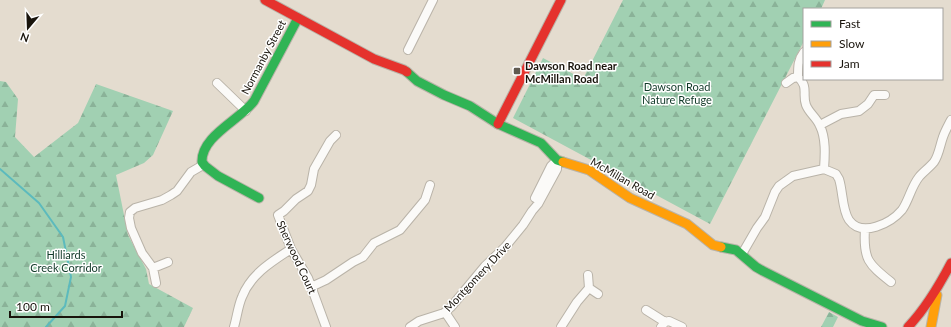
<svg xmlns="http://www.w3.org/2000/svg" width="951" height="327" font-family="Lato,sans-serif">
  <defs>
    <pattern id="forest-firs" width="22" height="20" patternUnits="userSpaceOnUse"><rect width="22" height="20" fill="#a1d0b2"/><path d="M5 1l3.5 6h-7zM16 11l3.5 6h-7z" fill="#8ab298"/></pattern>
  </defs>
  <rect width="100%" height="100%" fill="#e4dccf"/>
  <path fill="url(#forest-firs)" d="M623,0H825L821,9H804V41L710,224L513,118L543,58L583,79Z
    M0,81L6,82L18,99L15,137L34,157L78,123L96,84L173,111L153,155L144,163L116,175L128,235L146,269L149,284L193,308L184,327H0Z
    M829,312L838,317L833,327H821Z"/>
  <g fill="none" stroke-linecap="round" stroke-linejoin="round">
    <path stroke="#5cbabd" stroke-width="2" d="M0,169L39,203L63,237L71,277L65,306L46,327"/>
    <defs>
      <path id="street" d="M408,50L433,0
        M804,52C798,60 798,66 798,77C809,87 802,94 806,105C809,113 817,118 820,126C826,138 825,155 824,169
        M217,83L246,111
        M786,83L793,78L798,77
        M820,125L841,114L859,111L868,104L874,95H885
        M824,169L836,174L839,179C843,191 842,210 849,220C862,238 891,223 902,210C909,200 911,187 919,177C923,172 929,168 934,162C939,155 940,145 943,137C945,131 948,126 951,120
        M535,198L551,166L557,160
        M865,229C863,259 868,264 891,282
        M742,254L757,228L765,217L775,192L779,186L793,176L824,169
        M153,268L168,262
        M156,283L153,268L142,253L131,228L129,218L130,212L135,208L162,200L171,195L177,191L191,172L203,165
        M311,287L326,280L353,262L363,257L374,243L400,230L425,200L430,185
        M589,288L598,294
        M646,310L665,322
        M445,312L455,327
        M234,327C237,317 238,306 242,297C251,274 271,262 291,249
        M326,327L308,278L291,249L278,215L284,211L296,199L308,191L311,185L314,169L330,141L336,135
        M410,327L419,321L444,313L451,307L485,266L505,247L523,225L532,211L538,204L557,169V160
        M561,327L577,302L589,288L588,275
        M661,327L665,322L669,321L682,327"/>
      <path id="fast" d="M407,72L417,81L444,95L470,106L498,124L541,143L557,160L563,162
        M259,198L218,176L205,166L202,162C201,136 240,120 254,101L298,18
        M721,247L736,250L756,267L763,271L862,321L882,327"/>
      <path id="slow" d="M563,162L589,170L630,198L687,224L713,245L721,247
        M931,327L937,295"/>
      <path id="jam" d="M265,0L374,59L404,70L407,72
        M498,124L561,0
        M908,327C926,308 939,286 951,263"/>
    </defs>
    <use href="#street" stroke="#b9b3a8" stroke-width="10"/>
    <use href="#fast" stroke="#b9b3a8" stroke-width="11"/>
    <use href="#slow" stroke="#b9b3a8" stroke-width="11"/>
    <use href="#jam" stroke="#b9b3a8" stroke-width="11"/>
    <use href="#street" stroke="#fbfaf8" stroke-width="8"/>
    <use href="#fast" stroke="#30b455" stroke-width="9"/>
    <use href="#slow" stroke="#ff9f0a" stroke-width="9"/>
    <use href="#jam" stroke="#e5322d" stroke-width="9"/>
  </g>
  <rect fill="#605a50" stroke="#fff" stroke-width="1.5" x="513" y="67" width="8" height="8" rx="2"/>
  <g text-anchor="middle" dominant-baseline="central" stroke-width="3" stroke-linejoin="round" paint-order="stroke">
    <g font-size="11" fill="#19140c" stroke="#fff">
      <text transform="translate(263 57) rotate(-62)">Normanby Street</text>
      <text transform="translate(623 178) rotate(30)">McMillan Road</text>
      <text transform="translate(297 257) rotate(65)">Sherwood Court</text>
      <text transform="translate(477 276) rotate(-47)">Montgomery Drive</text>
    </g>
    <g font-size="11" font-weight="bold" fill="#19140c" stroke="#fff" text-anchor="start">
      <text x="525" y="65">Dawson Road near<tspan x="525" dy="13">McMillan Road</tspan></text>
    </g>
    <g font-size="11" fill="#103928" stroke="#fff">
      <text x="677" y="86">Dawson Road<tspan x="677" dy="13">Nature Refuge</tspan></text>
      <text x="66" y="254">Hilliards<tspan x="66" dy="13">Creek Corridor</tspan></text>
    </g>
  </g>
  <rect x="803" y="8" width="140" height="72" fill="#ffffff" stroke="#a3a19e"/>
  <rect x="811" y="21" width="20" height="6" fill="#30b455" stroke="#a3a19e"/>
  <text x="839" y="28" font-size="12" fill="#19140c">Fast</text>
  <rect x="811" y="41" width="20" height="6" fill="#ff9f0a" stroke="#a3a19e"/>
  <text x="839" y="48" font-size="12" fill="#19140c">Slow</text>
  <rect x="811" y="61" width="20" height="6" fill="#e5322d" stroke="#a3a19e"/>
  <text x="839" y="68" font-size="12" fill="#19140c">Jam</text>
  <g transform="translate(28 28) rotate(199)" stroke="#ffffff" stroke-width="3" paint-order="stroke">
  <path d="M0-3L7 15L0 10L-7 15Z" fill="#19140c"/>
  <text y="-6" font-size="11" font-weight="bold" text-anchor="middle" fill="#19140c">N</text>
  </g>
  <path d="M10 311v6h112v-6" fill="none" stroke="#19140c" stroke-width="2"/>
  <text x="16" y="311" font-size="12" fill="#19140c" stroke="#ffffff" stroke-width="3" paint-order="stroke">100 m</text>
</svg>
